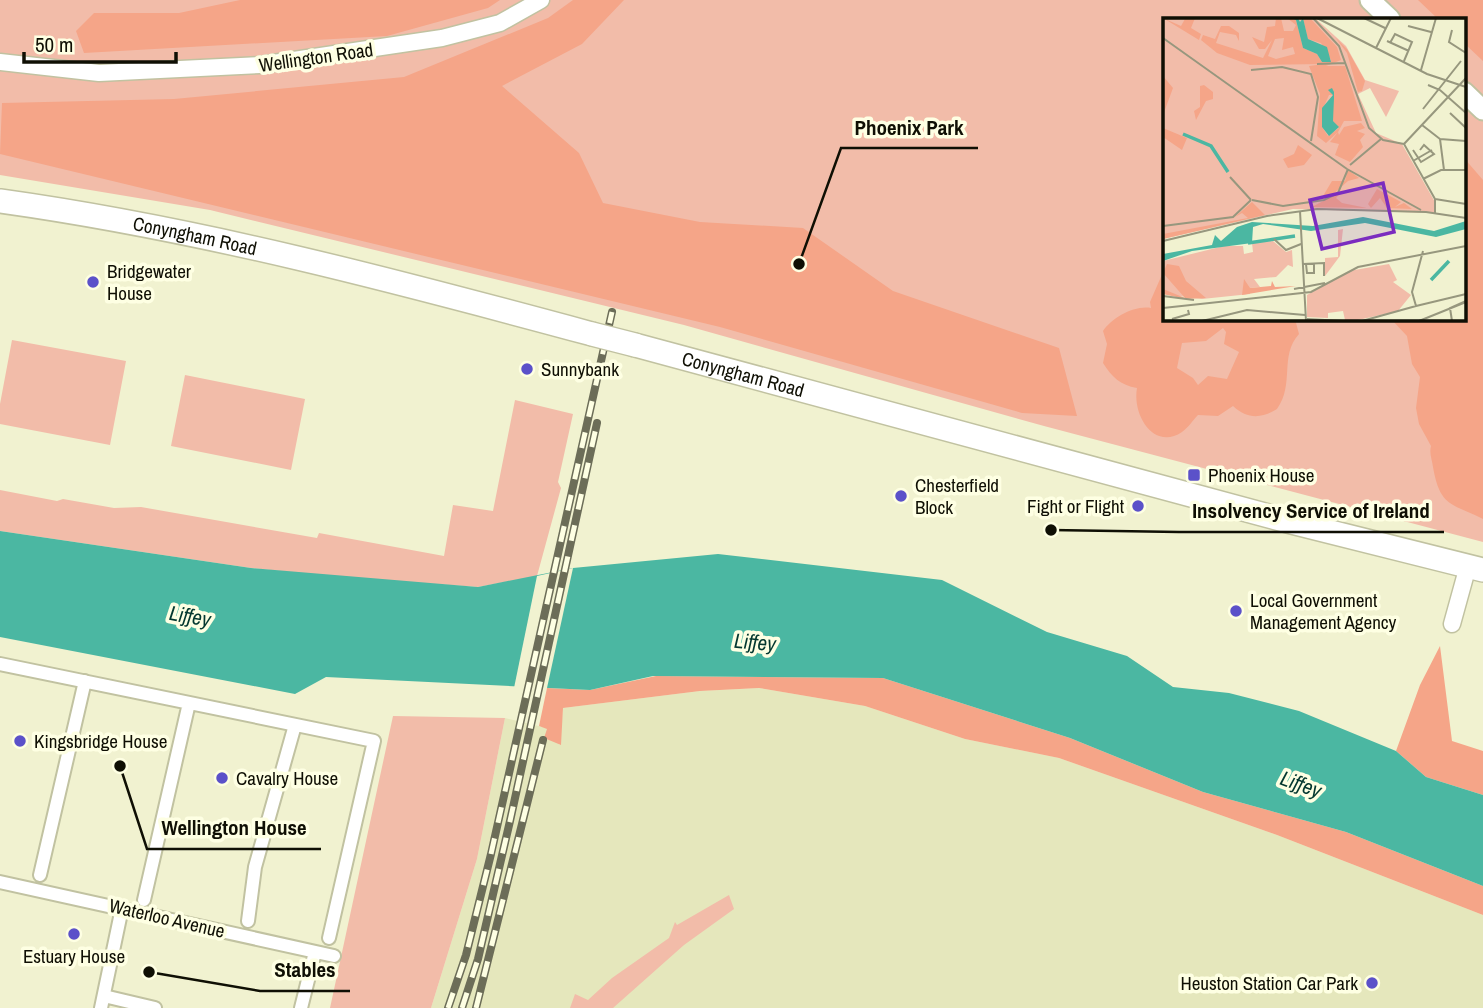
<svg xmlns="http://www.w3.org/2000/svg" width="1483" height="1008" font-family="'Archivo Narrow',sans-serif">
  <rect width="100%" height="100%" fill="#f1f2d0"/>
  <path fill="#e5e7bc" d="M759,688L865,706L965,739L1059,758L1277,835L1483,915V1008H431L477,859L505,718L547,728L560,745L563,708L700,691Z"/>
  <path fill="#f2bca9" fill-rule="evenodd" d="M0,0H1483V542L1044,426L684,325L210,210L0,175ZM1164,19H1464V318H1164Z
    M12,340L126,361L110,445L0,424V404Z
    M185,375L305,399L291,470L171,446Z
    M515,400L573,414L558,482L561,488L537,576L478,587L348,578L251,568L0,531V490L57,501L63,499L114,508L141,507L317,538L319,533L444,556L453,505L493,511Z
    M393,716L505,718L477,859L431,1008H330Z
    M729,895L734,909L684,945L613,1008H570L575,994L588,1000L612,978L669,938L675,922L677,925Z"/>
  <path fill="#f5a588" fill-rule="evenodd" d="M240,0H500L488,8L387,36L84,53L76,31L94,13H179Z
    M573,0H624L582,44L502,86L579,153L603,203L700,222L803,228L893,291L1059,348L1077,416L1022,413L720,327L0,154L2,103L174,99L404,77L548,18Z
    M1418,0H1483V61L1464,43V19H1438Z
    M1464,158L1483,180V519C1451,503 1440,507 1433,467C1432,459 1429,454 1431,446L1419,424L1416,408L1420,377L1412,364L1407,336L1391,319L1464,318Z
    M1164,270V318L1295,319L1299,334C1279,356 1295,384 1277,409C1261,419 1247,419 1233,406L1218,416L1198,415C1193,420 1188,428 1182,432C1154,451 1132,415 1137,388C1120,385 1112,377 1103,363L1107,344L1103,331C1112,318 1134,305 1151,308L1150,302ZM1223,328L1226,332L1224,344L1239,352L1227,379L1208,376L1198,385L1193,378L1177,368L1182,343L1206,341Z
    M1440,646L1452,741L1483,751V795L1426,777L1396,751L1420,685Z
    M656,676L883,678L1070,738L1203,792L1346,832L1483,886V915L1277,835L1059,758L965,739L865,706L759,688L700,691L563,708L561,745L544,738L547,729L539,726L547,688L590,690Z"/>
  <path fill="#4bb7a2" d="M0,531L251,568L478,587L573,568L718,554L942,580L1047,632L1127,656L1173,687L1229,693L1299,711L1396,751L1426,777L1483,795V886L1346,832L1203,792L1070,738L883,678L653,676L590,690L326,677L295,694L0,637Z"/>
  <path fill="#f1f2d0" d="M573,568L547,688H514L537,576Z"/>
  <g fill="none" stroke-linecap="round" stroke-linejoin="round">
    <defs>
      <path id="pedestrian" d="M0,664L374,741L329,938
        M40,875L85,681
        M0,882L334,956
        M144,900L189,703
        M248,921L255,867L295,725
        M104,996L155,1008
        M101,1008L122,908
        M301,1008L315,952"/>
      <path id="minor" d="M0,62L99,73L260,65L442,38L500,23L541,0
        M1452,624L1468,566"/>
      <path id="tertiary" d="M1370,0L1390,19
        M1464,92L1483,110"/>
      <g id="secondary">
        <path id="s1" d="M0,201C201,229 396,281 592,334"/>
        <path id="s2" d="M635,345L1291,522L1483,570"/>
      </g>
    </defs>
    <use href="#pedestrian" stroke="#c1c2a1" stroke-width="16"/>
    <use href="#minor" stroke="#c1c2a1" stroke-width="19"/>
    <use href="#tertiary" stroke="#c1c2a1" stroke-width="23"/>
    <use href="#secondary" stroke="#c1c2a1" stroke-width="26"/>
    <use href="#pedestrian" stroke="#fff" stroke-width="12"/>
    <use href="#minor" stroke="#fff" stroke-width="16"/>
    <use href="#tertiary" stroke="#fff" stroke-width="19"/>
    <use href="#secondary" stroke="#fff" stroke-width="23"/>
    <defs>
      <path id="rail" d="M448,1008L466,955L491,854L612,312
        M462,1008L478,959L510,821L597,423
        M476,1008L543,740"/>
    </defs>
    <use href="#rail" stroke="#6c6d58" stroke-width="8"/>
    <use href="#rail" stroke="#feffe3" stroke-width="5" stroke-dasharray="16" stroke-linecap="butt"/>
    <defs>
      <path id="secondary-bridge" d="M592,334L635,345"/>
    </defs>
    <use href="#secondary-bridge" stroke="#c1c2a1" stroke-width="26" stroke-linecap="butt"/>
    <use href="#secondary-bridge" stroke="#fff" stroke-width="23"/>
  </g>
  <g fill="#5b51c9" stroke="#feffe3" stroke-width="2.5">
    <circle cx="93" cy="282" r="7"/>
    <circle cx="527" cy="369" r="7"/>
    <rect x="1187" y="468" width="14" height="14" rx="3.5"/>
    <circle cx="901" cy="496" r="7"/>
    <circle cx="1138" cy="506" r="7"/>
    <circle cx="1236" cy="611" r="7"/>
    <circle cx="20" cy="741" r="7"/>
    <circle cx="222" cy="778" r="7"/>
    <circle cx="74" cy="934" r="7"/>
    <circle cx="1372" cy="983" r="7"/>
  </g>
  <g text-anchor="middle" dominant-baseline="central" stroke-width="7" stroke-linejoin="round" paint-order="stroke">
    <g font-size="19" fill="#0f0f04" stroke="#feffe3">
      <text transform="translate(316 57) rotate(-8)">Wellington Road</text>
      <text stroke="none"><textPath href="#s1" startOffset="198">Conyngham Road</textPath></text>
      <text stroke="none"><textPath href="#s2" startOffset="112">Conyngham Road</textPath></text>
      <text transform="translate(167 918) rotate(13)">Waterloo Avenue</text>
    </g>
    <g font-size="19" fill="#0f0f04" stroke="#feffe3" text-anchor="start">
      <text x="107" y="271">Bridgewater<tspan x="107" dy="22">House</tspan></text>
      <text x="541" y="369">Sunnybank</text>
      <text x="1208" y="475">Phoenix House</text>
      <text x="915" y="485">Chesterfield<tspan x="915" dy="22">Block</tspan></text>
      <text x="1124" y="506" text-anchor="end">Fight or Flight</text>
      <text x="1250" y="600">Local Government<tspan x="1250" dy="22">Management Agency</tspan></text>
      <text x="34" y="741">Kingsbridge House</text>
      <text x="236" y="778">Cavalry House</text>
      <text x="74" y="956" text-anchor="middle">Estuary House</text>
      <text x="1358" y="983" text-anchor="end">Heuston Station Car Park</text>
    </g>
    <g font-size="21" font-style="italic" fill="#03372f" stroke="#feffe3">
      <text transform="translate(190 616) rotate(10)">Liffey</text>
      <text transform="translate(755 642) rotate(5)">Liffey</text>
      <text transform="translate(1301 784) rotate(20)">Liffey</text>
    </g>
  </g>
  <g transform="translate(1163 18)">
    <rect width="303" height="303" fill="#f1f2d0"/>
    <path d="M0,0H152L183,28L202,62L236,73L223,99L207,70L195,76L213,115L239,126L272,184V195L130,191L0,221ZM180,211L177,238L162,258V240L175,239V212ZM110,223L123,234L129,232L130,249L125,247L113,259L91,261L97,269L87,270V276L39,281L0,276L5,275L0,271V243L61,228H80L81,236L90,234L89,225ZM226,246L234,262L230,264L248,277L235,293L195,302H182L180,293L165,295V300L144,299V277L186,253Z" fill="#f2bca9"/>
    <path d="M0,0L18,8L22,1L32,0L28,10L38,16L36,22ZM113,0H118L121,13H130L133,7L124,0L133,2L140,30L154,36L159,44L168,42L158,25L145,21L140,0H147L174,29L178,42L163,48H182L199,103H181L175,114L176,117L181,109L198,105L202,110L194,113L202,116L197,122L200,129L187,144L172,137L176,126L167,124L175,114L163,125L154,118L157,76L146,48L161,46L87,47L54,35L38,22L40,17L52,21L58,8H66L76,15V23L73,17L57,14L53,25L100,40L109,22L102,31H96L89,19L101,24L104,9L112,8ZM121,20L119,32L130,29L132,36L113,41L105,38L112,21ZM166,77H170V103L176,110L165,118L159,109V93ZM172,19L184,31L202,63L199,73L195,74L184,35ZM0,58L10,70L0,97ZM41,67L50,74V81L43,83L33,102L31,93L37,89V68ZM0,110L24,120L19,132L0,119ZM135,127L149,137L141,147L125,150L120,141L131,136ZM185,152L196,160L185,163L167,179L151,183L160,178L169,163H182ZM214,171L238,184L232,189L241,185L249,191L224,190L217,180L208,190L205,186ZM179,173L173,180L179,185L204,190L149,189ZM89,184L102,197L0,221V216L85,200L79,195L72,199ZM4,246L16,248L23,263L43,280L22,281L0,276V271L22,280L0,255ZM81,261L87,270L108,268L109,263L112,269L133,268L79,277Z" fill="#f5a588" fill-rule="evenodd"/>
    <path d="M128,0H135L137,4L140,0L145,21L164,29L168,44H159L154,36L140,30L133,2ZM169,70L171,74V80L170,103L176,109L166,118L159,109V90L170,77L165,72ZM200,199L271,213L303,203V211L273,219L202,205L148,213L100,206L90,209L89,225L29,233L0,243V236L49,227L52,217L58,223L74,209L89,204L150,208Z" fill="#4bb7a2"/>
    <path fill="none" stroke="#4bb7a2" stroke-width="3.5" d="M20,116L48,128L65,154M85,225L132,218M268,262L286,243"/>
    <path fill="none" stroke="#97977e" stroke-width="2" d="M150,0L176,28L206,110L220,122L241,126M154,0L264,56L303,69M201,0L222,10M245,8L268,14M289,12L286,24L303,35M0,20L184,151L258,192M224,23L246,33M227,25L232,16L249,24L241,43M213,30L228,0M154,46L182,45M88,52L119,49L148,56L155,79L148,123M258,52L273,0M265,67L277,72L303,95M260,91L298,43M287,95L303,110M259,107L277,121L281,152M277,121L303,123M250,132L258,144L271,136L261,127L257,132M250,143L269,132M187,147L218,121M67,159L88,182M260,161L278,152H303M272,181L303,186M89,182L120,188L161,182L175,175L185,151M137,193L143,303M272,195V181L241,126L303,60M0,208L70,199L88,182M111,221L123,232L138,226M0,223L104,198L154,191L263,194L303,200M140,246L161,245V258M143,246L144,255H151V245M131,271L162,265M0,278L31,282M253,288L249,274L260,233M253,288L303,276M0,290L148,274L195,249L303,228M9,301L26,296L25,292M144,301L180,303M39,303L84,292L142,297M199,303L253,288M256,303L303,284M289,303L287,290L303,283"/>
    <path fill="#7b2cbf" fill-opacity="0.15" stroke="#7b2cbf" stroke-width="3.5" d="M220,165L231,214L159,231L147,182Z"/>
    <rect width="303" height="303" fill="none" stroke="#0f0f04" stroke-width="3.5"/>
  </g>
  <path fill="none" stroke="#0f0f04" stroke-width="2.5" d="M799 264L841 148H978M1051 530L1179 532H1444M120 766L147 849H321M149 972L260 991H350"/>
  <g fill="#0f0f04" stroke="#feffe3" stroke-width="2.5">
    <circle cx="799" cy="264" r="7"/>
    <circle cx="1051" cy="530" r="7"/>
    <circle cx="120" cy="766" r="7"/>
    <circle cx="149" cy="972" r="7"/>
  </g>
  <g font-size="21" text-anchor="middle" font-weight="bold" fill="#0f0f04" stroke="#feffe3" stroke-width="7" stroke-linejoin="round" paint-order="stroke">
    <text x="909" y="135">Phoenix Park</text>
    <text x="1311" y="518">Insolvency Service of Ireland</text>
    <text x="234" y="835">Wellington House</text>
    <text x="305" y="977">Stables</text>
  </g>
  <path d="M24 52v10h152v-10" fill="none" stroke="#0f0f04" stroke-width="3.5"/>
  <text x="35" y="52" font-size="21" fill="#0f0f04" stroke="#feffe3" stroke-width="5" paint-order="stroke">50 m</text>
</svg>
